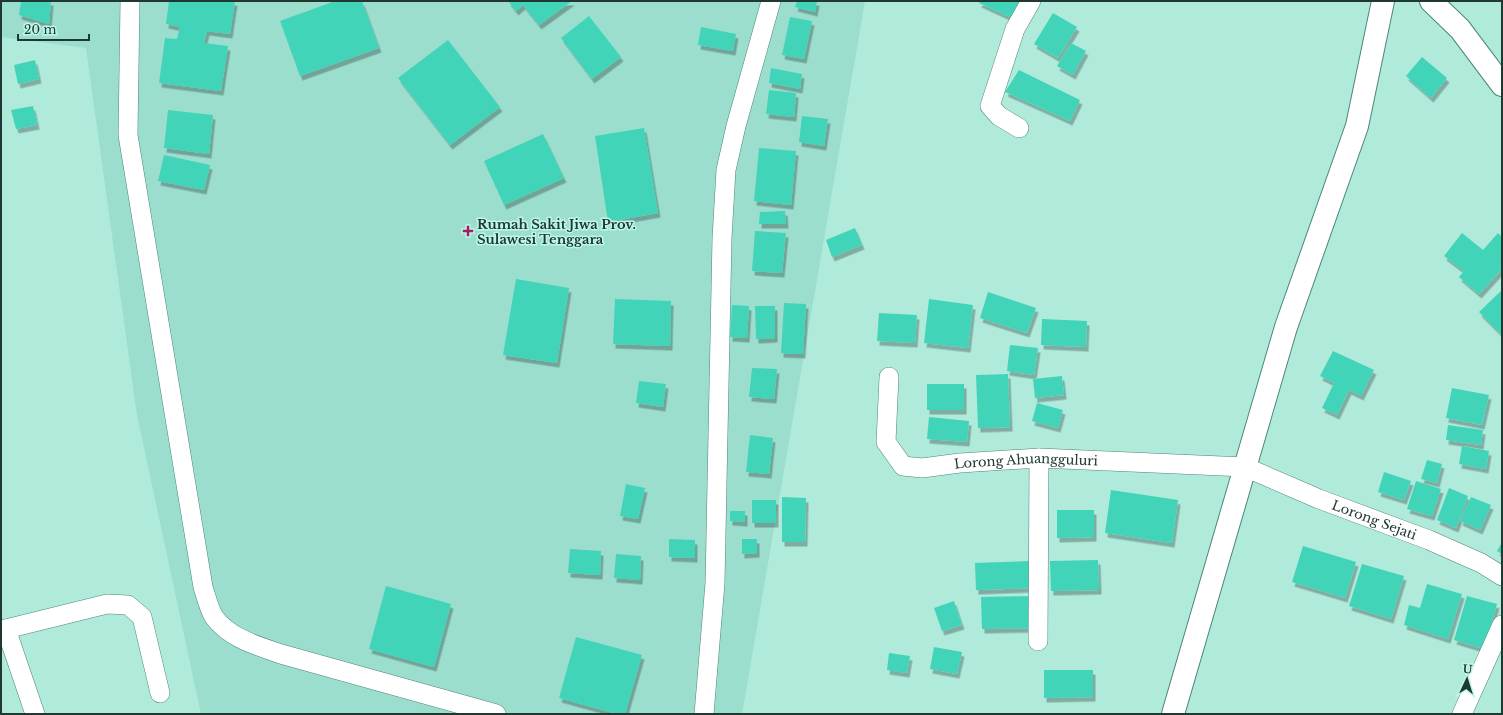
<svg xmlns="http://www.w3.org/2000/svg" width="1503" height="715" font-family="'Libre Baskerville',serif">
  <defs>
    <filter id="shadow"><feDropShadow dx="2.5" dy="4.5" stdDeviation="0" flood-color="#0004"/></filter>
  </defs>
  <rect width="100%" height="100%" fill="#afeadb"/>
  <path fill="#9bdece" d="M1,1H865L742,714H201L137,415L86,48L1,37Z"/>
  <path fill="#42d4b9" filter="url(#shadow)" d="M21,1H51L49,24L19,15Z
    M169,1H235L230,34L207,31L204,43L228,46L221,91L159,83L165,38L177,39L180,27L166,24Z
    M335,1H362L379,48L300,76L280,21Z
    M508,1H572L539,25L523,5L516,11Z
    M797,1H817L815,12L795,7Z
    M980,1H1020L1012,18L979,3Z
    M1053,13L1077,27L1058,58L1034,44Z
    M589,16L621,57L592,79L561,38Z
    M790,17L812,21L804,59L782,55Z
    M701,27L736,34L733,51L698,45Z
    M448,40L500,107L450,145L398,78Z
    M1071,43L1086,51L1073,75L1057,66Z
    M1422,57L1447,78L1431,98L1406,76Z
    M35,60L39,79L18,84L14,65Z
    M771,68L802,74L800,89L769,83Z
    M1019,70L1080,100L1070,121L1005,92Z
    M769,90L796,93L794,117L766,114Z
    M33,106L37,125L16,129L11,110Z
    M168,110L213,115L209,154L164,148Z
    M802,116L828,119L824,146L799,142Z
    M644,128L658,213L608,222L595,136Z
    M543,134L564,178L504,205L484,161Z
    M759,148L796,151L791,205L754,201Z
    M164,155L210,165L204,190L158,181Z
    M785,211L786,224H759L760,212Z
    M855,228L862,245L832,257L826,240Z
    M755,231L786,233L782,273L752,271Z
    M1462,233L1483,250L1498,233L1502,237V269L1479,294L1459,277L1464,271L1444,256Z
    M516,279L569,288L557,363L503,355Z
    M1502,290V335L1479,312Z
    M988,292L1036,308L1027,333L980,318Z
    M615,299L671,301L670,346L613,344Z
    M929,299L973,305L968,348L924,343Z
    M784,303L806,304L803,354L781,353Z
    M732,305L749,306L747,338L730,337Z
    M755,306H775V338L756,339Z
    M879,313L917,315L915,343L877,341Z
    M1042,319L1087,321L1086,347L1041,345Z
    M1010,345L1038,348L1034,375L1007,371Z
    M1333,351L1374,370L1361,396L1349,390L1337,415L1322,408L1334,383L1320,376Z
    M752,368L777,369L774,399L749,397Z
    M1008,374L1010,427L978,428L976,375Z
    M1062,376L1064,395L1035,398L1033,379Z
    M639,381L666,384L663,407L636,403Z
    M927,384H964V410H927Z
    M1452,388L1489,395L1482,425L1446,418Z
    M1037,403L1063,410L1058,428L1032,421Z
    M929,417L969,421L967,442L927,439Z
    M1448,425L1483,430L1481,445L1446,440Z
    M750,435L773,438L769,474L746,472Z
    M1462,446L1489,451L1486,469L1459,464Z
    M1427,460L1442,464L1437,483L1421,479Z
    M1384,472L1411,481L1404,500L1378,492Z
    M1416,481L1441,489L1432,516L1407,509Z
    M626,484L645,488L638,519L620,516Z
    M1449,488L1468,496L1456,528L1437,520Z
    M1111,490L1178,500L1172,543L1105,533Z
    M782,497L806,498L805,542H782Z
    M1471,497L1491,505L1480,530L1460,521Z
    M752,500H776V523H752Z
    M1057,510H1094V537L1057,538Z
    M730,511H745V522L730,521Z
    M669,539L695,540V558L669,557Z
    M742,539H757V553L742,554Z
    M1502,542V554L1497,551Z
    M1303,546L1356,562L1345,598L1292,582Z
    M570,549L601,551L600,575L568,573Z
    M616,554L641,556L640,580L614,578Z
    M1098,560L1099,590L1051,591L1050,561Z
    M1029,561L1030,588L976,590L975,563Z
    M1362,564L1404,576L1391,619L1349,606Z
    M1427,584L1462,594L1448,639L1404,625L1409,605L1420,608Z
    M386,586L451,604L434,667L369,649Z
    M1033,596V628L982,629L981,597Z
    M1467,596L1497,604L1484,649L1454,640Z
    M954,601L962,625L942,631L934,608Z
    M576,637L642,655L625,714H617L559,698Z
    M934,647L962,652L957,674L930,669Z
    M889,653L910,656L907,673L887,670Z
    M1044,670H1093V697L1044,698Z"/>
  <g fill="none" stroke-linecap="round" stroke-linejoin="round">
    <defs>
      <g id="street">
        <path d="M130,1L128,135L203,587C206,596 209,609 214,617C229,638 258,646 281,654L496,714"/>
        <path d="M1019,128L999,116L990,106L1015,29L1031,1"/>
        <path id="s1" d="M889,377L886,442L903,466L922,468L960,463L1039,458L1245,467L1319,499L1429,540L1481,563L1502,576"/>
        <path d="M6,629L107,604L128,605L142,617L160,693"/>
        <path d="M1,630L6,629L35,714"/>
        <path d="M1038,641L1039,458"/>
        <path d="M704,714L715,583L722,238L726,170L736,126L771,1"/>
        <path d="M1462,714L1502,625"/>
      </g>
      <path id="secondary" d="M1431,1L1460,29L1502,85
        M1173,714L1286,327L1357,126L1383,1"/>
    </defs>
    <use href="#street" stroke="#4d8679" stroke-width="20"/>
    <use href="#secondary" stroke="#4d8679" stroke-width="24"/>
    <use href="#street" stroke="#fff" stroke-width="19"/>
    <use href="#secondary" stroke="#fff" stroke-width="22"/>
  </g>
  <path fill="#a81d61" stroke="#bcf7e8" stroke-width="1.5" d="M466 225h4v4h4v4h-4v4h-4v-4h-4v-4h4z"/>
  <g text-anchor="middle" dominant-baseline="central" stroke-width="3" stroke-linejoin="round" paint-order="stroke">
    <g font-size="13" font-weight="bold" fill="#203832" stroke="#bcf7e8" text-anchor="start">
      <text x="477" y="224">Rumah Sakit Jiwa Prov.<tspan x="477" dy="15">Sulawesi Tenggara</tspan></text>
    </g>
    <g font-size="13" fill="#203832" stroke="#bcf7e8">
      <text stroke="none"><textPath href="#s1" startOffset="218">Lorong Ahuangguluri</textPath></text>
      <text stroke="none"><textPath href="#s1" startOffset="577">Lorong Sejati</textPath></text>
    </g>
  </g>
  <rect width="1503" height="715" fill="none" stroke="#203832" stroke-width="4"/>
  <g transform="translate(1467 679) rotate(4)" stroke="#bcf7e8" stroke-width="3" paint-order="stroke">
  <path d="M0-3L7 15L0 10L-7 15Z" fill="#203832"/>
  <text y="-6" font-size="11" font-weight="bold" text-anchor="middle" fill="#203832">U</text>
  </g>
  <path d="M18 34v6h71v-6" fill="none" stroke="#203832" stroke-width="2"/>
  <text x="24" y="34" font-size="12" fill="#203832" stroke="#bcf7e8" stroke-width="3" paint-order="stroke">20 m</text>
</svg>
